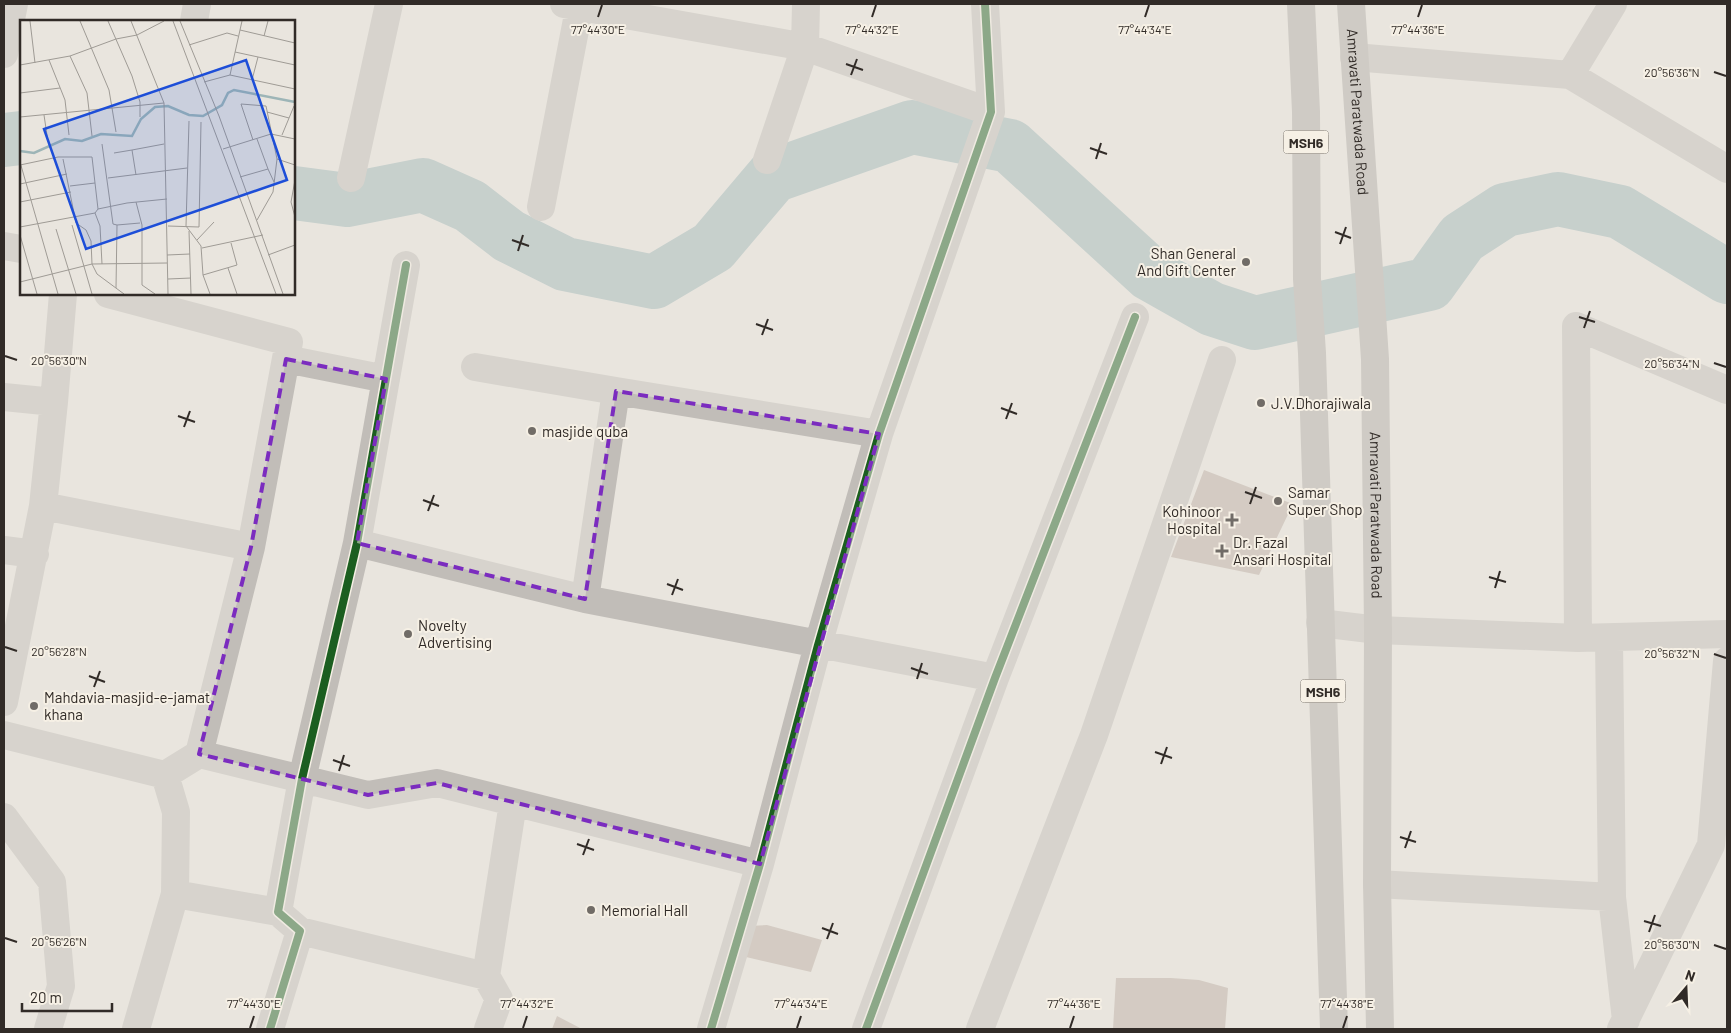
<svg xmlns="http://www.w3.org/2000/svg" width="1731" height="1033" font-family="Barlow,sans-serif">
  <rect width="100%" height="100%" fill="#e9e5de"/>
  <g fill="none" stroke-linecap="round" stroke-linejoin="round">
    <path stroke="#9db5b7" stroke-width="54" d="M4,140L21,138
      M294,193L347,200L423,185L470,206L509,236L565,264L654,282L713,247L773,176L912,127L1010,146L1150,274L1212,309L1255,323L1429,284L1462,238L1505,210L1558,199L1620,212L1727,277"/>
  </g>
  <path fill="#baaca2" d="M1204,470L1293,504L1259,575L1171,557Z
    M767,925L822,940L811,972L746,957L748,926Z
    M1116,978H1171L1199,980L1228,988L1225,1029H1113Z
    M557,1016L582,1029H552Z"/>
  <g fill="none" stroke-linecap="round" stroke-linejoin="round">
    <path stroke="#c1bdb8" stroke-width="28" d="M564,4L805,47L991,112
      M194,21L197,4
      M4,54L14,4
      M1354,57L1570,75L1727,169
      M1570,75L1613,4
      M767,160L805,47L806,4
      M351,178L389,4
      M541,207L580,4
      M4,246L21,249
      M108,294L289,342L251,547L199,754
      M286,359L386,379
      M475,367L616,391
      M4,397L54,402
      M43,506L251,547
      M357,543L585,599L995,678
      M4,550L35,554
      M585,599L616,391L879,434
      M1320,623L1378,630L1578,638L1727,634
      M1578,638L1576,326L1727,390
      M1609,638L1612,897
      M4,702L43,506L54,402L63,294
      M4,735L165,775L199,754L368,795L437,783L760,864
      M4,817L52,882L61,986L48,1029
      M1377,884L1612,897L1626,1020
      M175,894L278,912
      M300,931L486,976
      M136,1029L175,894L176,812L165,775
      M270,1029L300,931L278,912L302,779L357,543L406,265
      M488,1029L499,999L486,976L513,803
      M711,1029L760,864L818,645L879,434L991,112L985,4
      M866,1029L995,678L1135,317
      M980,1029L1094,735L1222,360
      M1621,1029L1711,845L1727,661"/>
    <g stroke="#b0aca7" stroke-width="28">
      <path d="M1301,4L1306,112L1307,279L1312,353L1334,1029"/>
      <path id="s1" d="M1351,4L1375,359L1378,630L1377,884L1380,1029"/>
    </g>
    <defs>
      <path id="cycleway" d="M270,1029L300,931L278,912L302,779L357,543L406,265
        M711,1029L760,864L818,645L879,434L991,112L985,4
        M866,1029L995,678L1135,317"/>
    </defs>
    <use href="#cycleway" stroke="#f6f0e5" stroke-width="11"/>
    <use href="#cycleway" stroke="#1b5e20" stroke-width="8"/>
  </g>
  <path d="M0 0H1731V1033H0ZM286,359L386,379L357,543L585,599L616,391L879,434L760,864L437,783L368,795L199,754L251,547Z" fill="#e9e5de" fill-opacity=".55" fill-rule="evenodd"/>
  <path fill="none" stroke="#7b2cbf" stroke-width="4" stroke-dasharray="10 6" stroke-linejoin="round" d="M286,359L386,379L357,543L585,599L616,391L879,434L760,864L437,783L368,795L199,754L251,547Z"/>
  <path fill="none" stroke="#312b27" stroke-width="2" d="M598,17L602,5M872,17L876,5M1145,17L1149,5M1418,17L1422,5M846,64L863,70M1714,72L1726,76M851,75L857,59M1090,148L1107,154M1096,159L1101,143M1335,232L1351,238M512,240L529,246M1340,244L1346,227M518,251L523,235M1579,317L1595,322M756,324L773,330M1584,328L1590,311M762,335L768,319M5,356L17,360M1714,363L1726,367M1001,408L1017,414M178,416L195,422M1006,419L1012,403M184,427L190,411M1245,492L1262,498M423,500L439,506M1250,504L1256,487M428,511L434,495M1489,577L1506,582M667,584L683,590M1495,588L1500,571M672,595L678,579M5,647L17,651M1714,654L1726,658M911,668L928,674M89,676L105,682M917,679L922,663M94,687L100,671M1155,752L1172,758M333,760L350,766M1161,764L1167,747M339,771L344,755M1400,837L1416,842M577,844L594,850M1405,848L1411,831M583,855L589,839M1644,921L1661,926M822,928L838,934M1649,932L1655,915M5,938L17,942M827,939L833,923M1714,945L1726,949M250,1028L254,1016M523,1028L527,1016M797,1028L801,1016M1070,1028L1074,1016M1343,1028L1347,1016"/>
  <g fill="#716c67" stroke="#f6f0e5" stroke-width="2">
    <circle cx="1246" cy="262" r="5"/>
    <circle cx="1261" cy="403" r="5"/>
    <circle cx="532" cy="431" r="5"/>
    <circle cx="1278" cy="501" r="5"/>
    <path d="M1229.5 512.5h5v5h5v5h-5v5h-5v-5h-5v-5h5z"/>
    <path d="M1219.5 543.5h5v5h5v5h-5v5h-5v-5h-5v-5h5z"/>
    <circle cx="408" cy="634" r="5"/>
    <circle cx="34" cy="706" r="5"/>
    <circle cx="591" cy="910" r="5"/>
  </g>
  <g text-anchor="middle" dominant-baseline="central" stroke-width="4" stroke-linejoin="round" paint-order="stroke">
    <g fill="#f6f0e5" stroke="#6c6660" stroke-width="1">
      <rect x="1283.5" y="130.5" width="45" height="23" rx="4"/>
      <rect x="1300.5" y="679.5" width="45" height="23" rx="4"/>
    </g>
    <g font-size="14" font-weight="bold" fill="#312b27">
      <text x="1306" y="142">MSH6</text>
      <text x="1323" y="691">MSH6</text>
    </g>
    <g font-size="15" fill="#312b27" stroke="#f6f0e5">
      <text stroke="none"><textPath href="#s1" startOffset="108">Amravati Paratwada Road</textPath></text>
      <text stroke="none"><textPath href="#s1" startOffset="512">Amravati Paratwada Road</textPath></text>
    </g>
    <g font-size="15" fill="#312b27" stroke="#f6f0e5" text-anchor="start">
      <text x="1236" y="253" text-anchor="end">Shan General<tspan x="1236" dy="17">And Gift Center</tspan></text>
      <text x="1271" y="403">J.V.Dhorajiwala</text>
      <text x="542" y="431">masjide quba</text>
      <text x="1288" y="492">Samar<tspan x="1288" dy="17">Super Shop</tspan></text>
      <text x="1221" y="511" text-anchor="end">Kohinoor<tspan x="1221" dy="17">Hospital</tspan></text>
      <text x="1233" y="542">Dr. Fazal<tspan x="1233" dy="17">Ansari Hospital</tspan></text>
      <text x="418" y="625">Novelty<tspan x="418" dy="17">Advertising</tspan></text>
      <text x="44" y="697">Mahdavia-masjid-e-jamat<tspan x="44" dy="17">khana</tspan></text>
      <text x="601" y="910">Memorial Hall</text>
    </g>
  </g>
  <g transform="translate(20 20)">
    <rect width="275" height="275" fill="#e9e5de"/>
    <path fill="none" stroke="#9db5b7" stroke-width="2.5" d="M0,131L14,133L45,119L62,121L81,114L112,116L121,99L135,87L148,86L169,95L183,96L202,85L208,73L214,70L275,82"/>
    <path fill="none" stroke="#9f9b95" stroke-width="1" d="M10,1L15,43M60,1L89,70L96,112M88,1L112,56L120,82V97M111,1L144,83L148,274M153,1L256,274M160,1L199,96L263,274M220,10L275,23M244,16L248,1M169,25L207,13L218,16M215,32L275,45M50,36L67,73L72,116M29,40L45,80L49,115M0,45L50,36L96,19L117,15L144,1M210,55L222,1M232,60L238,37M184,62L210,55L275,69M0,73L40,68M247,92L269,98M24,95L28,122M0,97L144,83M169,101L166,206L181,226L183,255L190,274M262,115L274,86M237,119L248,149M233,120L221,84L246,86L257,139L253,172L237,200M82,124L93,204L97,205L96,268M203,129L251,114L275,119M94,133L112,130M43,139L56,203L66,210L71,221L72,244L77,254L104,274M257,139L275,145M0,142L38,274M0,145L38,137H72L78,189M116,155L112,130L144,124M220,157L248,149L254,162M88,158L167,148M275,160L271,182L275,197M0,164L47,154M50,166L75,163M0,182L51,172M116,182L122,205V265L135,274M75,193L80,206L82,244M52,205L72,274M97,205L120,203M148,206L179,207L181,102M0,207L75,193L78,189L107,183L147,179M36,209L56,274M169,211L171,274M0,215L17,274M177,220L194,202M182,228L243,215M147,235L170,234M248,235L275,225M208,248L217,274M183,255L217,245L211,223M148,259L171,258M0,262L72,244L147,243"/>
    <path fill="#1d4ed8" fill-opacity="0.15" stroke="#1d4ed8" stroke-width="2.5" d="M226,40L267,160L66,229L24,109Z"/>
    <rect width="275" height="275" fill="none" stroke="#312b27" stroke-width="2.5"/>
  </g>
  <g font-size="12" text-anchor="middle" fill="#312b27" stroke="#f6f0e5" stroke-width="4" stroke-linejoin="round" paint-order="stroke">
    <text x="598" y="34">77°44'30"E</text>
    <text x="872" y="34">77°44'32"E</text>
    <text x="1145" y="34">77°44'34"E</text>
    <text x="1418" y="34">77°44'36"E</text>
    <text x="1672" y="77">20°56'36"N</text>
    <text x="59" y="365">20°56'30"N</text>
    <text x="1672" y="368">20°56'34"N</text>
    <text x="59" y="656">20°56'28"N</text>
    <text x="1672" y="658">20°56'32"N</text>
    <text x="59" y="946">20°56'26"N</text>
    <text x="1672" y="949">20°56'30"N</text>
    <text x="254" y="1008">77°44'30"E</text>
    <text x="527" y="1008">77°44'32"E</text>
    <text x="801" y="1008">77°44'34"E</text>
    <text x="1074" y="1008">77°44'36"E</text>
    <text x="1347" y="1008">77°44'38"E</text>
  </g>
  <rect width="1731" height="1033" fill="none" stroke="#312b27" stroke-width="10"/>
  <g transform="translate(1686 988) rotate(19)" stroke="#f6f0e5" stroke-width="4" paint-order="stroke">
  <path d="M0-4L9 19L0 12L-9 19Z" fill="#312b27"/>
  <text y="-8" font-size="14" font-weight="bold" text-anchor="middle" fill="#312b27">N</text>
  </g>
  <path d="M22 1003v8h90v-8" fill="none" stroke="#312b27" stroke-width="2.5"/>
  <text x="30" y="1003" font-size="15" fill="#312b27" stroke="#f6f0e5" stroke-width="4" paint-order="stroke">20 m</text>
</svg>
